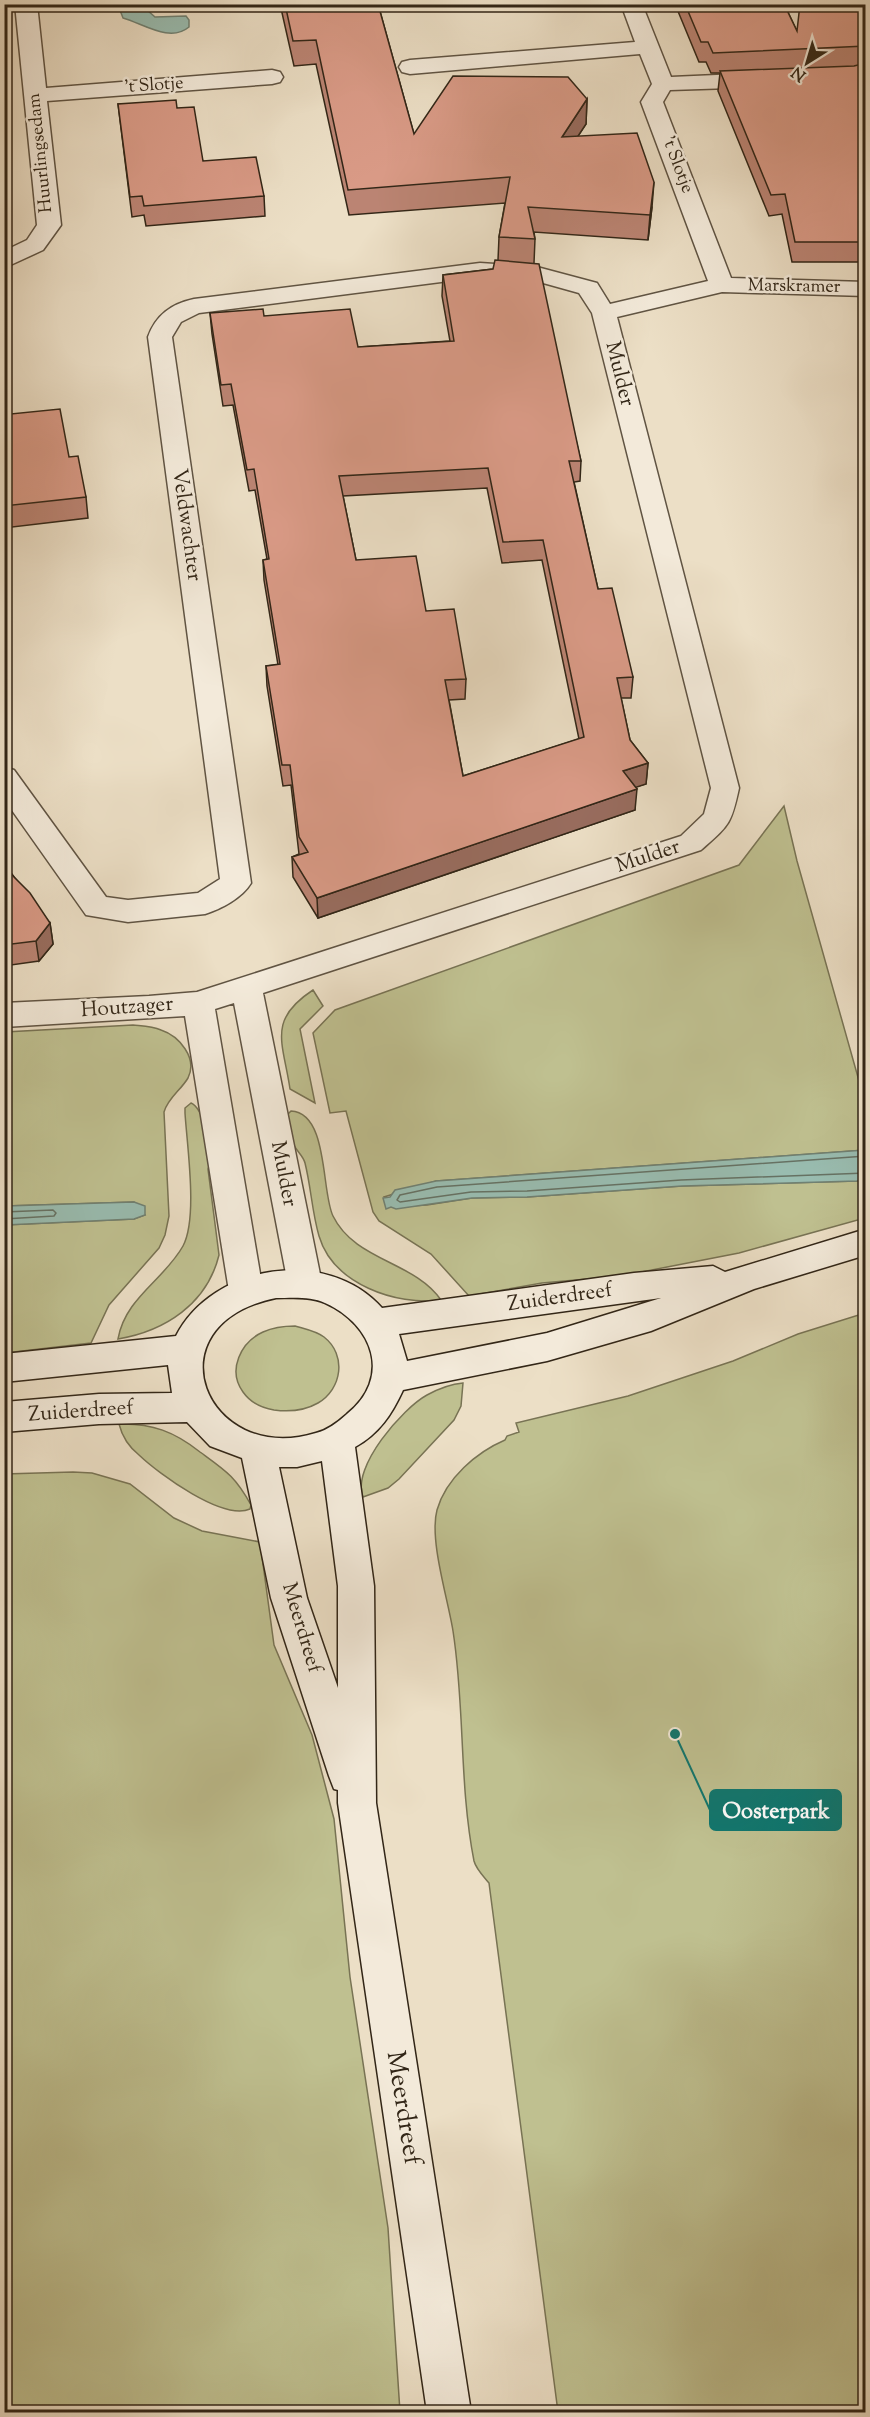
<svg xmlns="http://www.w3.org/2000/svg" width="870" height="2417" font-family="'Sorts Mill Goudy',serif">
  <rect width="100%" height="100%" fill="#ecdfc6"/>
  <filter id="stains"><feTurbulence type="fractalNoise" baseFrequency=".00333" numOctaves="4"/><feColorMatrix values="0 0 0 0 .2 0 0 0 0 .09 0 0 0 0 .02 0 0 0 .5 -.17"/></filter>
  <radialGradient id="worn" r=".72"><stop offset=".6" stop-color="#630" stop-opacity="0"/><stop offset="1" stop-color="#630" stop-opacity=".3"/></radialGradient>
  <path fill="#bfc090" stroke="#787354" stroke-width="1.5" d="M784,806L797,861L865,1102V1150L436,1181L384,1197L391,1207L427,1205L472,1198L527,1197L682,1186L857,1181L865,1178V1218L739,1253L621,1276L542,1283L469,1296L431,1254L379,1221L373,1212L346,1111L330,1113L313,1033L335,1010L739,865Z
    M313,990L323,1006L300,1029L315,1103L290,1089C283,1042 267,1020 313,990Z
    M133,1025C143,1026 152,1026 161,1030C179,1036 198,1058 188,1078C181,1090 168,1098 164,1112L169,1216L165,1235L159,1248L109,1305L91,1343L5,1353L4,1225L134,1219L145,1215L134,1202L5,1206V1032Z
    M191,1103C203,1108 213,1147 211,1160C211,1163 209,1166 208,1169L219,1255C207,1304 165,1331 118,1339C125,1298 164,1280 183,1246C198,1218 187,1146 185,1113V1108Z
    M291,1111C329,1113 321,1192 333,1216C355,1261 414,1261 441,1300C396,1306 333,1284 319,1236C312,1212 311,1187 305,1163C303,1155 296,1151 293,1143C290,1135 289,1125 286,1116Z
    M865,1313V2412H558L489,1883C484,1877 476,1869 474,1861C459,1785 465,1707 453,1631C448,1599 429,1540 437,1510C446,1478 477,1452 505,1440L507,1436L519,1432L516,1423L628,1396L733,1361L798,1334Z
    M295,1326C305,1329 316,1331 324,1337C347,1355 342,1389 318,1403C304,1411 289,1412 274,1410C262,1408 250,1402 243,1392C227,1370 241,1342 263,1332C274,1327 284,1326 295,1326Z
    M463,1383L461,1406L454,1420L399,1479L388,1488L363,1497C351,1467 403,1408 427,1395C438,1389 451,1384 463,1383Z
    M119,1424C152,1423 175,1432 200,1452C226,1471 235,1476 251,1505L250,1509C223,1521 159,1474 139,1455C129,1447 122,1436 119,1424Z
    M73,1472L92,1473L130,1484L174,1518L202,1531L260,1542L274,1645L312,1735L334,1819L350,1977L388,2228L400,2412H5L4,1474Z"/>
  <path fill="#99bdb1" stroke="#708173" stroke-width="1.5" d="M118,5H145L146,9L155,17L186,16L189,20V27C170,43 144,24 123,18Z
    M865,1150V1178L857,1181L682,1186L527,1197L472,1198L396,1209L391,1207L386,1209L383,1198L390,1197L395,1190L436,1181Z
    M134,1202L145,1206V1215L134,1219L5,1225V1206Z"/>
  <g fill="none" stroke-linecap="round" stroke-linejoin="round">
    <path stroke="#667264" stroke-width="1.5" d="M866,1156L437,1187L400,1195L397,1200L400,1202L471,1192L527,1191L681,1180L866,1173
      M4,1212L53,1210L56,1213L54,1216L4,1219"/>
    <defs>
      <path id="street" d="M15,4H37L46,88L272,70L280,72L283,77L280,82L272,84L47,101L61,225L43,250L4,268V251L27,240L37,225Z
        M621,4H642L671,77L762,73L770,75L773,80L770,85L762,87L670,90L663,102L731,278L866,282V296L722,292L617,317L739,788C731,825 729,825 701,850L263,993L322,1284L317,1294L305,1298L293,1294L288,1284L234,1003L215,1009L263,1291L258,1301L246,1305L234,1301L229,1291L185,1016L4,1027V1003L149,996L197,992L681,836L704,814L711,788L592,313L579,293L536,281L480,277L199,313L181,322L172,337L251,883C242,898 221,909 205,914L128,922L86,915L4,799V767L14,770L106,897L128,900L198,893L220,879L148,337C156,315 171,304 194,299L480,263L537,267L597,283L610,304L708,281L641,102L652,84L640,54L410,74L402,72L399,67L402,62L410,60L635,42Z"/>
      <path id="secondary" d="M866,1229V1255L754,1289L651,1331L547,1361L403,1390C392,1414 379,1434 355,1447L374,1586L376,1803L471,2412H427L338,1803V1790L334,1789L329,1776L271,1598L242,1458L210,1446L187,1422L99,1424L4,1432V1402L99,1394L172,1393L168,1365L4,1382V1354L176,1336C213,1264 327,1246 382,1308L634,1273L713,1266L725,1272ZM276,1298C291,1298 311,1296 325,1303C374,1325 392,1378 347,1414C338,1422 328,1430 316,1433C206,1467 147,1325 276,1298ZM661,1298L547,1333L407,1361L399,1334ZM322,1461L338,1586V1688L307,1598L279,1467H297Z"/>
    </defs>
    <use href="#street" stroke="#605443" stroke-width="3"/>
    <use href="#secondary" stroke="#322617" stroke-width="3"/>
    <use href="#street" fill="#f3eada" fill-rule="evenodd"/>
    <use href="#secondary" fill="#f3eada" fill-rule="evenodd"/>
  </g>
  <path fill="#bb8473" stroke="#322617" stroke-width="1.5" fill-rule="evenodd" d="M280,4H378L414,134L587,99L586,124L578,136L652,207L648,240L534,232L535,239L534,263L581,461L580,481L574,482L598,589L633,677L631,698H621L630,740L648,763L646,784L635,787V810L318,918L293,877L292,857L299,854L291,785L283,786L267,686L266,666L278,665L264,580L263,560L267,559L255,490L249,491L233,405L223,406L212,334L210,313L264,316L358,347L450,341L442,296L443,275L493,269L498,260L499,237L505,203L349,215L316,64L294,66ZM487,488L502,563L542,560L579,739L463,776L449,700L465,699L466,679L426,611L356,560L343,496Z
    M675,4H784L797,31L866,4V262H792L782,214L769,216L718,91L720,73H711L706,62H699Z
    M118,104L177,108L203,161L264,196L265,216L146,226L144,215L132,217Z
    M4,378L11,414L69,457L86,497L88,518L4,528Z
    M4,864L50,923L53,944L39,961L4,966Z"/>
  <path fill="#986c5e" stroke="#322617" stroke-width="1.5" d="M587,99L586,124L561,162L562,137Z
    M654,182L652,207L648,240L650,215Z
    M648,763L646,784L622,792L623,771Z
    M637,789L635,810L318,918L317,898Z
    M50,923L53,944L39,961L36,941Z"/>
  <path fill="#d99a86" stroke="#322617" stroke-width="1.5" fill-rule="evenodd" d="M285,4H378L414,134L453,76L568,77L587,99L562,137L637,133L654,182L650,215L528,207L535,239L499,237L510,177L348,190L316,40L293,41Z
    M685,4H784L797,31L800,4H866V46L713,53L708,42H701Z
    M866,63V242H795L785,194L771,195L720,71L854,66Z
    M176,100L177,108L194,107L203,161L256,157L264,196L144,206L142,196L130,197L118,104Z
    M495,260L539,264L581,461H569L598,589L612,588L633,677L617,678L630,740L648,763L623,771L637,789L317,898L292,857L308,852L299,837L290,765H282L266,666L280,664L263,560L269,559L254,469L247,470L231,384L221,385L210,313L263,309L264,316L350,309L358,347L454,341L443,275L493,269ZM488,468L503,542L543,540L584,737L463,776L445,680L466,679L454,609L426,611L416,556L356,560L339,476Z
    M4,378L11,414L60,409L69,457L78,456L86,497L4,506Z
    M4,864L14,877L30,893L50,923L36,941L4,945Z"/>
  <g text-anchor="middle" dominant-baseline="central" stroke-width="5" stroke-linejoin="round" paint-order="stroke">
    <g font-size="18" fill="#322617" stroke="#f3eada">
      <text transform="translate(154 86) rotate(-4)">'t Slotje</text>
      <text transform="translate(41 153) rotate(-96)">Huurlingsedam</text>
      <text transform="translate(677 165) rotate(69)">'t Slotje</text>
      <text transform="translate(794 287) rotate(1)">Marskramer</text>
    </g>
    <g font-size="21" fill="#322617" stroke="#f3eada">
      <text transform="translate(619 374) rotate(76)">Mulder</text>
      <text transform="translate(186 525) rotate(82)">Veldwachter</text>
      <text transform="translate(648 857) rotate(-18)">Mulder</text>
      <text transform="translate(127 1008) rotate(-4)">Houtzager</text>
      <text transform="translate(283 1174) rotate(79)">Mulder</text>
      <text transform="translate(560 1298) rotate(-8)">Zuiderdreef</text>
      <text transform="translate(81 1412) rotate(-4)">Zuiderdreef</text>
      <text transform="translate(301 1628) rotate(73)">Meerdreef</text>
    </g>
    <g font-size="26" fill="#322617" stroke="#f3eada">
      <text transform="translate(403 2108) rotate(81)">Meerdreef</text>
    </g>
  </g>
  <path fill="none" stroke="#0f766e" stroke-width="2" d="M675 1734L710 1810"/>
  <circle fill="#0f766e" stroke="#f3eada" stroke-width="2" cx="675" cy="1734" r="6"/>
  <rect fill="#0f766e" stroke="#0f766e" stroke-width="2" x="710" y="1790" width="131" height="40" rx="6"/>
  <g font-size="22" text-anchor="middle" font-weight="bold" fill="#fff">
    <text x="776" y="1818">Oosterpark</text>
  </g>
  <rect width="870" height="2417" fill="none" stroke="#ecdfc6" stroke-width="24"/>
  <rect x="6" y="6" width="858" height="2405" fill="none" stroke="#322617" stroke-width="3"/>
  <rect x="12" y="12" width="846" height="2393" fill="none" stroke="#322617" stroke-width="1.5"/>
  <g transform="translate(807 63) rotate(217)" stroke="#f3eada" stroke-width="4.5" paint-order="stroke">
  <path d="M0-4.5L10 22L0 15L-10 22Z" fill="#322617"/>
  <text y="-9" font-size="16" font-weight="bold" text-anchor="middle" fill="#322617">N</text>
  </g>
  <rect width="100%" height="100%" filter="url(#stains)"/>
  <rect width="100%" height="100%" fill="url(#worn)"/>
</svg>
